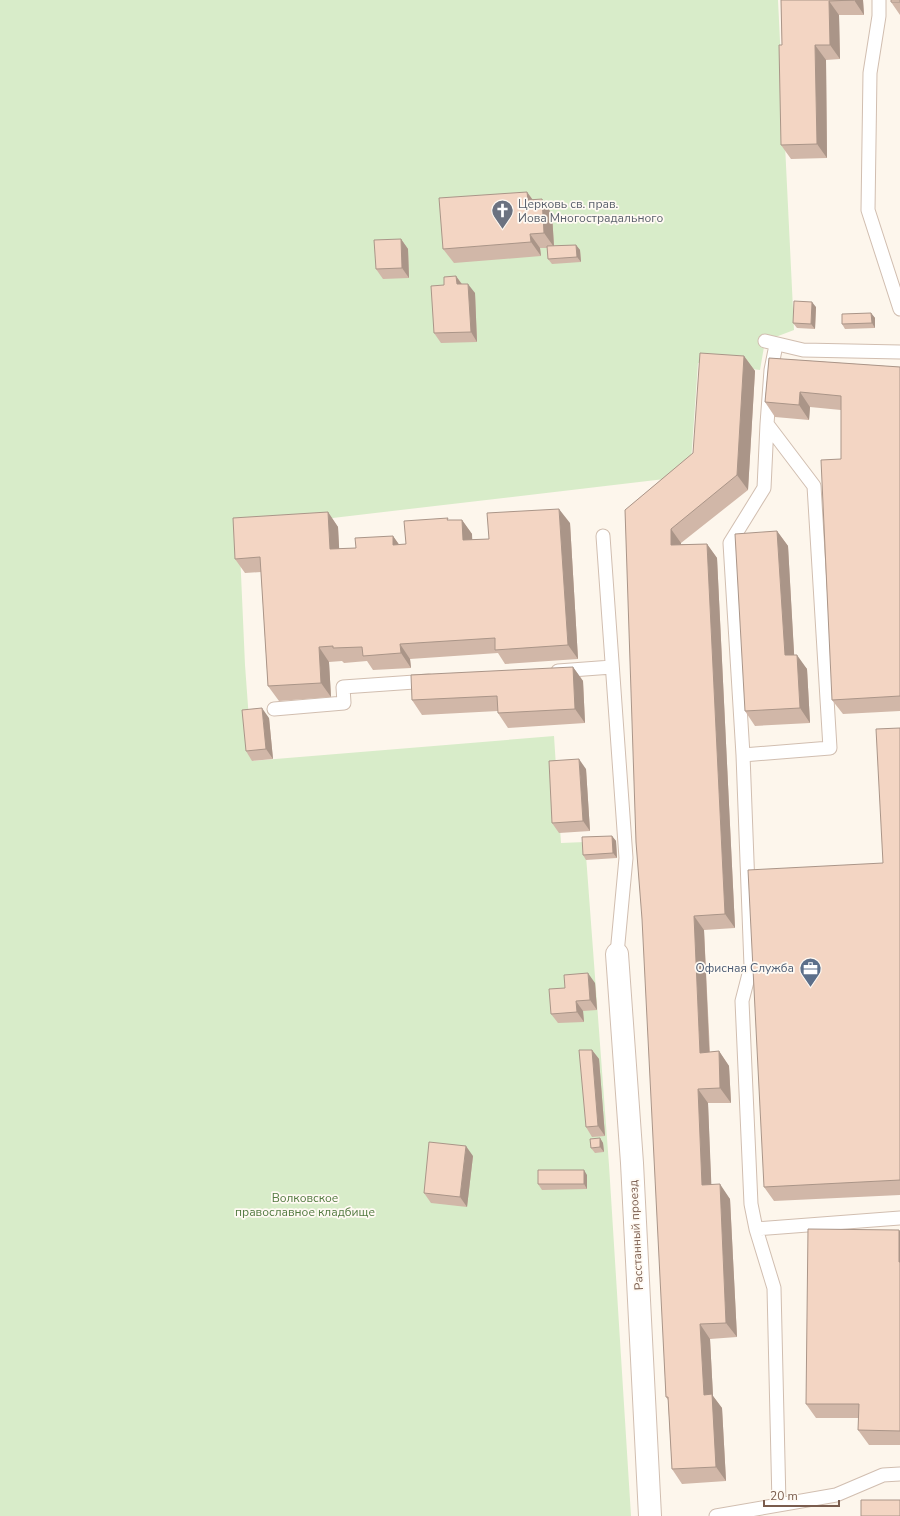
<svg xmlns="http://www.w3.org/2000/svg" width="900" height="1516" font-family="'Nunito Sans',sans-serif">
  <rect width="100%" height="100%" fill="#fdf6ec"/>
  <path fill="#d8ecc9" d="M0,0H778L794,330L765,341L760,370L698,363L690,476L239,529L245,665L252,761L554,736L561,843L585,842L609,1165L631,1516H0Z"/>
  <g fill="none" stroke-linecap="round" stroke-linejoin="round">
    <defs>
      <path id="lane" d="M879,0V16L870,73L868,210L900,309
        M765,341L803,350L900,352
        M767,424L764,488L730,543L743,755L751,966L742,1001L751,1204L756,1229L774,1288L779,1504
        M603,536L626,858L617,954
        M558,671L612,667
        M274,709L344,703L343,687L429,681
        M743,755L830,748L814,486L767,424L771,370L776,345
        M756,1229L900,1218
        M716,1516L836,1495L883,1475L900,1474"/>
      <path id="street" d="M617,954L632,1163L650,1516"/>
    </defs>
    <use href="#lane" stroke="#d1beb0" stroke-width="15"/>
    <use href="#street" stroke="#d1beb0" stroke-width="24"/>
    <use href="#lane" stroke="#fff" stroke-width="13"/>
    <use href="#street" stroke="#fff" stroke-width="22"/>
  </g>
  <path fill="#d1b7a8" d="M781,0H863L864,15H839L840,59L826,60L827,158L791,159L781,145L782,45Z
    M900,0V15L891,2Z
    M527,192L533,200L552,214L554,246L576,245L580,250L581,262L552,264L548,259L547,248H540L541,256L454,263L443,249Z
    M401,239L408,249L409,278L383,279L376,269Z
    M456,276L462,284L475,293L477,342L441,343L434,333L444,285Z
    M816,307L815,329L797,328L793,323Z
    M871,313L875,318V328L845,329L842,324Z
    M744,356L755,371L748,490L681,543V544H707L717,558L735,928L704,930L710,1052L719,1051L729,1066L731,1103H708L711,1185L730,1199L737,1337L710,1339L713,1396L722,1408L726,1481L682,1484L672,1469L668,1400L666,1397L625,510L693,453Z
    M769,358L900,367V711L843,714L832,700L841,459V410L810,407L809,420L775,417L765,402Z
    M328,512L338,527L339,549L356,548L393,536L399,545L406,544L449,520H462L472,534V540L489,539L570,523L578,659L505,664L498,653L410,659L411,668L373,670L367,661L344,663L342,661L329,662L331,697L279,701L268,686L261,572L245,573L235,559Z
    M777,531L788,546L794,655L807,669L810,723L755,726L745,711Z
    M573,667L583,681L585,723L508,728L498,713V711L422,715L412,700Z
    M269,718L273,759L252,761L246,751Z
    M900,728V1195L774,1201L764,1187L883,863Z
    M586,769L590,831L559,833L552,823Z
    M612,836L616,841L617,858L586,860L583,855Z
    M595,983L597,1010L583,1011L584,1022L558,1023L551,1014L565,988Z
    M592,1050L599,1059L605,1136L592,1137L586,1127Z
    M600,1138L603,1143L604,1152L595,1153L591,1148Z
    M473,1156L467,1207L431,1203L424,1193Z
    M587,1175V1189L542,1190L538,1184Z
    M900,1231V1445H869L858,1430L859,1418H816L806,1404Z"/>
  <path fill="#aa9588" d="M854,0H863L864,15Z
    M829,1L839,15L840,59L830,45Z
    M815,45L826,60L827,158L817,144Z
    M527,192L537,206L528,200Z
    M542,199L552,214L554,247L544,233Z
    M530,234L540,248L541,256L531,242Z
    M401,239L408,249L409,278L402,268Z
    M576,245L580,250L581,262L577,257Z
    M456,276L463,286L457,284Z
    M468,284L475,293L477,342L471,332Z
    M812,302L816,307L815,329L811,324Z
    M871,313L875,318V328L872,323Z
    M744,356L755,371L748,490L737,475Z
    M800,392L810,407L809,420L799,405Z
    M559,509L570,523L578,659L568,645Z
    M328,512L338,527L340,564L330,549Z
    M462,520L472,534L473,555L463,540Z
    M671,529L681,543V559L671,545Z
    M777,531L788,546L795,670L785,655Z
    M393,536L403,550L393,545Z
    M707,544L717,558L735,928L725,914Z
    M400,644L410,659L411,668L401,653Z
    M319,647L329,662L331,697L321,683Z
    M797,655L807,669L810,723L800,708Z
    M573,667L583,681L585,723L575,709Z
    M262,708L269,718L273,759L266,749Z
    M579,759L586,769L590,831L583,821Z
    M612,836L616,841L617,858L613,853Z
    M694,916L704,930L710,1068L700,1053Z
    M588,973L595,983L597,1010L590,1000Z
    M576,1001L583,1011L584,1022L577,1012Z
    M592,1050L599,1059L605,1136L598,1126Z
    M719,1051L729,1066L731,1103L720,1088Z
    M698,1089L708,1103L712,1200L702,1185Z
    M600,1138L603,1143L604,1152L600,1147Z
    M466,1146L473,1156L467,1207L460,1197Z
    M584,1170L587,1175V1189L584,1184Z
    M720,1184L730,1199L737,1337L726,1323Z
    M899,1230L900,1231V1264L899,1262Z
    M700,1324L710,1339L713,1396L722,1408L726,1481L716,1467L704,1395Z"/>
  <path fill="#f3d5c3" stroke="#aa9588" d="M781,0H854L829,1L830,45H815L817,144L781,145L779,45H782Z
    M891,0H900V2H891Z
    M527,192L528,200L542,199L544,233L530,234L531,242L443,249L439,198Z
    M401,239L402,268L376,269L374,240Z
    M576,245L577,257L548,259L547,246Z
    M456,276L457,284H468L471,332L434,333L431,286L444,285V277Z
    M794,301L812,302L811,324L793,323Z
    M871,313L872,323L842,324V314Z
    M700,353L744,356L737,475L671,529V545L707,544L725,914L694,916L700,1053L719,1051L720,1088L698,1089L702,1185L720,1184L726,1323L700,1324L704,1395L712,1394L716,1467L672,1469L668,1397H666L642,919L636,842L625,510L693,453Z
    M769,358L900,367V696L832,700L821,460L841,459V396L800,392L799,405L765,402Z
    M559,509L568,645L495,650V638L400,644L401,653L363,656L362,647L333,648V646L319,647L321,683L268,686L260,557L235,559L233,518L328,512L330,549L356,548L355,538L393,536V545L406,544L404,521L448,518L447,520H462L463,540L489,539L487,513Z
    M777,531L785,655H797L800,708L745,711L735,534Z
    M573,667L575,709L498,713L497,696L412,700L411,675Z
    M262,708L266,749L246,751L242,710Z
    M900,728V1180L764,1187L748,870L883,863L876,729Z
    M579,759L583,821L552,823L549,761Z
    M612,836L613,853L583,855L582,837Z
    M588,973L590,1000L576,1001L577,1012L551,1014L549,989L565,988L564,975Z
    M579,1050H592L598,1126L586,1127Z
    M600,1138V1147L591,1148L590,1139Z
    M429,1142L466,1146L460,1197L424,1193Z
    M538,1170H584V1184H538Z
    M808,1229L899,1230V1262H900V1431L858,1430L859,1404H806Z
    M861,1500H900V1516H861Z"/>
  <defs>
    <symbol id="church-pin" viewBox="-11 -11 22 30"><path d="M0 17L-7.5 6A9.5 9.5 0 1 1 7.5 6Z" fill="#6b7280" stroke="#fffaf3"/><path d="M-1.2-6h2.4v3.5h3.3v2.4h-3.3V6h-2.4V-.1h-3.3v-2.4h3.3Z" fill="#fff"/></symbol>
    <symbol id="office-pin" viewBox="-11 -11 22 30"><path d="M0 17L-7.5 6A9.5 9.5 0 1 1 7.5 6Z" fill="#5c6f8a" stroke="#fffaf3"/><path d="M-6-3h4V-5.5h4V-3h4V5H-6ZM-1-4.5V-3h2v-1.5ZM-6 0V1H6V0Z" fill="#fff"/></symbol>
  </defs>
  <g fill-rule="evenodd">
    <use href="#church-pin" x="490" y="198" width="25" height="34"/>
    <use href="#office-pin" x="798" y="956" width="25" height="34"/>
  </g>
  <g text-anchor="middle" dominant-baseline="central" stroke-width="3.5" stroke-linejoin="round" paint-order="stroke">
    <g font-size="12" fill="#5b616d" stroke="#fffaf3" text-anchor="start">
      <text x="518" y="204">Церковь св. прав.<tspan x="518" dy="14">Иова Многострадального</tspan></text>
    </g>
    <g font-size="12" fill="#4e5e75" stroke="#fffaf3" text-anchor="end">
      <text x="794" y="968">Офисная Служба</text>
    </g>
    <g font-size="12" fill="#537a41" stroke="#fffaf3">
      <text x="305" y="1198">Волковское<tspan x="305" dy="14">православное кладбище</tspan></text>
    </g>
    <g font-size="12" fill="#7a5c4d" stroke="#fffaf3">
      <text transform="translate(636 1235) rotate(-93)">Расстанный проезд</text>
    </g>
  </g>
  <path d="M764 1500v6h75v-6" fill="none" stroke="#7a5c4d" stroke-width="2"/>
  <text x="770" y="1500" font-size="12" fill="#7a5c4d" stroke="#fffaf3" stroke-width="3" paint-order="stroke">20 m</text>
</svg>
